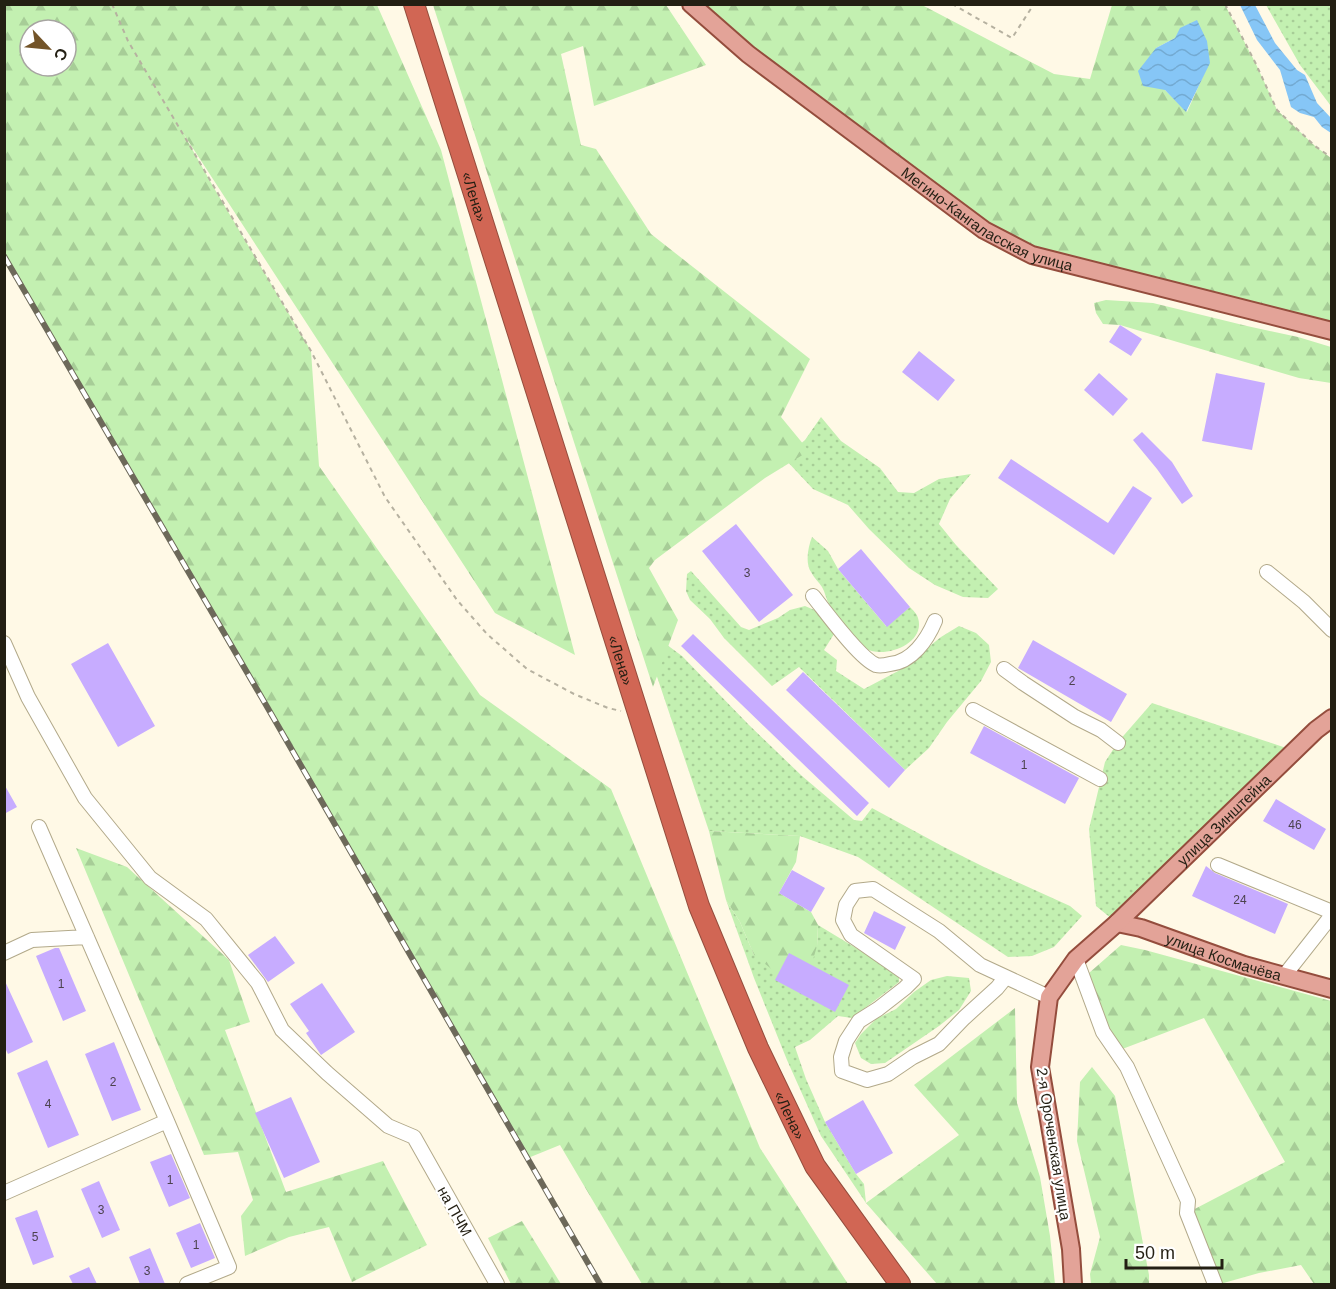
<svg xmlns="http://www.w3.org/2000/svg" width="1336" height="1289" font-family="Helvetica,sans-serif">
  <defs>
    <pattern id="grass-dots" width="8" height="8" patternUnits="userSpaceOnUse" patternTransform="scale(1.5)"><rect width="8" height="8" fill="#c3f0b1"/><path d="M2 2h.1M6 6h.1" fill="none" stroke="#a7cd97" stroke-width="1.8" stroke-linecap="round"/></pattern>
    <pattern id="forest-firs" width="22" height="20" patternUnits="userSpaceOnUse" patternTransform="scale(1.5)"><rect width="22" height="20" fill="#c3f0b1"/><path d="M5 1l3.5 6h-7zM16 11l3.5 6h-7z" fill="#a7cd97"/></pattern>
    <pattern id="water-waves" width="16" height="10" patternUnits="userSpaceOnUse" patternTransform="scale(1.5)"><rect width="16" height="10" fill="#86c6f6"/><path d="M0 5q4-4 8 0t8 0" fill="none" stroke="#73aad2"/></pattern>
  </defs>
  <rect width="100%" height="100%" fill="#fff9e6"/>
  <path fill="url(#grass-dots)" d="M1266,5H1331V106L1300,65Z
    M821,417L841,441L880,468L898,492L914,493L939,479L971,474L950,499L939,524L956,545L998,589L988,598L963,597L935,585L909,568L869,529L848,505L813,489L784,458L805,440Z
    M812,537L828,551L838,569L886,626L910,607C913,610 917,614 918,618C926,643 886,659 866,649C857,645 833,614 829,604C826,599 825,592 822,587C819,582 814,578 811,572C805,563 808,547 812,537Z
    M691,571L741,627L749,630L778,618L790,610L805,606L819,612L834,634L824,650L837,660L836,671L864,689L900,670L941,637L959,626L976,633L989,645L991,662L981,681L947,722L929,748L905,770L799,667L772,686L724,638L710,619L690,600L686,591L687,574Z
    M651,633L682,656L749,725L802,776L854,820L862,821L872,808L942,846L984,867L1070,906L1082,916L1054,947L1032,956L1008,957L858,857L800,836L709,831L647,647Z
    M1152,703L1295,751L1117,923L1096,906L1089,829L1105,762L1118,742Z
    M726,900L740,922L754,955L817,946L818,925L899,974V982L852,1018L838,1016L810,1040L795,1047L806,1079L825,1122L856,1174L864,1184L866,1203L821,1136L787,1060L754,978Z
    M947,976L969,978L971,991L959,1010L939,1026L885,1063L871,1064L861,1058L855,1043L861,1034L876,1019L896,1009L914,992L931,980Z"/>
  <path fill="url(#forest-firs)" fill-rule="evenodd" d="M4,5H377L441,150L575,655L495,613L183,133L214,188L311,351L319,466L480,695L611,789L760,1148L848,1284H642L560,1145L528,1158L5,256ZM30,30H66V66H30Z
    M433,5H666L706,65L594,106L583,46L561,54L581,145L596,149L651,234L810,359L781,417L809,451L765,478L655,560L649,568L678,620L653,687Z
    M691,5H922L1054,74L1090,79L1112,5H1225L1256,64L1277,110L1315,146L1331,158V331L1032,255ZM1175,38L1209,63L1187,112L1165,90L1156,48Z
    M1106,300L1153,303L1247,326L1298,337L1331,347V383L1299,378L1120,325L1103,324L1096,313L1094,303Z
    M709,831L800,836L796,862L779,893L811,912L818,925L817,946L812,963L801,972L774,971L754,955L740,922L726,900Z
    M76,848L127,867L229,960L250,1022L225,1030L286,1192L383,1161L427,1245L352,1282L329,1227L289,1237L245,1256L241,1216L253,1200L238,1152L204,1155Z
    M1121,945L1145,950L1331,1001V1284H1314L1301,1265L1259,1273L1220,1284L1187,1213L1285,1162L1204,1018L1117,1051L1089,973Z
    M1015,1008L1017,1103L1040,1177L1050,1236L1055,1284H937L866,1203L959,1135L914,1085Z
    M1092,1067L1115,1096L1149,1275V1284H1091L1090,1274L1100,1237L1077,1141L1080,1082Z
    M522,1221L561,1284H511L488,1238Z"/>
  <path fill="url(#water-waves)" d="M1240,5H1255L1275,43L1297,70L1305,75L1317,103L1331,118V133L1322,127L1314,117L1300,113L1291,107L1280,70L1257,40Z
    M1197,20L1207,41L1210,63L1186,112L1165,90L1143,86L1138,71L1156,48L1175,38L1180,28Z"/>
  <path fill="#c7acff" d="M1120,325L1142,339L1131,356L1109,342Z
    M919,351L955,380L938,401L902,372Z
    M1099,373L1128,399L1113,416L1084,390Z
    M1216,373L1265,383L1252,450L1202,441Z
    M1142,432L1172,462L1193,496L1182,504L1157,469L1133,440Z
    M1011,459L1108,523L1133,486L1152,498L1114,555L998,478Z
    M736,524L793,595L759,622L702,551Z
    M861,549L910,607L887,627L838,569Z
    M693,634L869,803L857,816L681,646Z
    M1033,640L1127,694L1111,722L1018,668Z
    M108,643L155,726L118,747L71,664Z
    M803,672L905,770L889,788L786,690Z
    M984,726L1079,778L1065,804L970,753Z
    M4,784L17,807L4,814Z
    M1276,799L1326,829L1314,850L1263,821Z
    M1206,866L1215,873L1288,904L1275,934L1192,896Z
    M792,870L825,888L811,912L779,893Z
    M874,911L906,927L895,950L864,933Z
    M275,936L295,963L268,982L248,955Z
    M55,948H59L86,1011L63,1021L36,956Z
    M789,953L849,985L835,1012L775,980Z
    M4,979L33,1042L8,1054L4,1046Z
    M322,983L355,1032L321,1055L306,1033L309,1031L290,1004Z
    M114,1042L141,1110L112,1121L85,1054Z
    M47,1060L79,1135L48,1148L17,1073Z
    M291,1097L320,1162L284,1178L255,1113Z
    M863,1100L893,1153L856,1174L825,1122Z
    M171,1154L190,1198L169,1207L150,1162Z
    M99,1181L120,1230L102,1238L81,1189Z
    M37,1210L54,1257L33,1265L15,1218Z
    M200,1223L215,1258L191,1268L176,1233Z
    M150,1248L165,1284H140L129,1257Z
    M89,1267L97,1284H73L69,1276Z"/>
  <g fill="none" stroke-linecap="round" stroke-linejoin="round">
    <defs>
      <path id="minor" d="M1267,572L1304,602L1332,630
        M813,596C826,612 859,658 876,665C880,666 886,665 890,664C912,662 927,640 935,621
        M4,643L28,697L85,798L150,878L206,919L258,983L282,1030L327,1073L388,1126L414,1137L497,1284
        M1004,669L1023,683L1075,717L1101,730L1118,743
        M973,710L1100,779
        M39,827L167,1121L229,1267L187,1284
        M1218,865L1332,912
        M4,953L32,940L87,937
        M1076,959L1103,1032L1127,1067L1188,1201L1187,1213L1215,1284
        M1284,976L1332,915
        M1006,977L997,988L964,1018L939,1044L913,1057L888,1074L867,1080L842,1071L841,1057L846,1041L859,1021L878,1009L905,988L914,979L851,935L843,920L846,905L855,891L873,889L939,931L980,965L1049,997
        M4,1193L167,1121"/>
      <g id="major">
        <path id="s1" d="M691,4L748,54L984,230L1032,255L1332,331"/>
        <path id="s2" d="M1117,923L1141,928L1244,965L1332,989"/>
        <path id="s3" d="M1073,1284L1071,1249L1040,1067L1049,997L1076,959L1117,923L1316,730L1332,718"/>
      </g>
      <g id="highway">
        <path id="s4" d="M414,4L699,906L758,1048L815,1166L900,1284"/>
      </g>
    </defs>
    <use href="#minor" stroke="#b2a98a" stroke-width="16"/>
    <use href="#major" stroke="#944d3d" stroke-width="20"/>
    <use href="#highway" stroke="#944d3d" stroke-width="22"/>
    <path stroke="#b6b1a0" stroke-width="2" stroke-dasharray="4.5 4.5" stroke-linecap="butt" d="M112,4L128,41L311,351L385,497L457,600L487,634L527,669L574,694L608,708L621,711
      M952,4L1012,38L1034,4
      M1225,4L1256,64L1277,110L1315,146L1332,158"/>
    <use href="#minor" stroke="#fff" stroke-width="14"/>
    <use href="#major" stroke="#e3a398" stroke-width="16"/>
    <use href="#highway" stroke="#d16654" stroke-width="20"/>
    <defs>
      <path id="rail" d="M4,256L262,698L600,1284"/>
    </defs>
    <use href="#rail" stroke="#6d695a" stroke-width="6"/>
    <use href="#rail" stroke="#fff" stroke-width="4" stroke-dasharray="11" stroke-linecap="butt"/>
  </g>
  <g text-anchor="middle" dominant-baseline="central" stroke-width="4.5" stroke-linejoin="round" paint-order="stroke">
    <g font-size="12" fill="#4c424e">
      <text x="747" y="573">3</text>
      <text x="1072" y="681">2</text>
      <text x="1024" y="765">1</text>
      <text x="1295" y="825">46</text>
      <text x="1240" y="900">24</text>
      <text x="61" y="984">1</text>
      <text x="113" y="1082">2</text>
      <text x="48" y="1104">4</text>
      <text x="170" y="1180">1</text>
      <text x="101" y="1210">3</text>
      <text x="35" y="1237">5</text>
      <text x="196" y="1245">1</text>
      <text x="147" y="1271">3</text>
    </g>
    <g font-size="15" fill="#231f13" stroke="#fff">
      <text stroke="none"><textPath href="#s4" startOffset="202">«Лена»</textPath></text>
      <text stroke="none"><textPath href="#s1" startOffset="368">Мегино-Кангаласская улица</textPath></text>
      <text stroke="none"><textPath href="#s4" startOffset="688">«Лена»</textPath></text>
      <text stroke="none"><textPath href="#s3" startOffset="540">улица Зинштейна</textPath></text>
      <text stroke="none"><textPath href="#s2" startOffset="112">улица Космачёва</textPath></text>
      <text stroke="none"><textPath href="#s4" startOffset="1174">«Лена»</textPath></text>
      <text transform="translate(1054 1144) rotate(81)">2-я Ороченская улица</text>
      <text transform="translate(455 1211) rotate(61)">на ПЧМ</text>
    </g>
  </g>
  <rect width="1336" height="1289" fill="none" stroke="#231f13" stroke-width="12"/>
  <g transform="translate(48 48) rotate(116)"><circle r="28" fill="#ffffff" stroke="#a7a5a1" stroke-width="1.5"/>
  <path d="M0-4.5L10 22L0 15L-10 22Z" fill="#735429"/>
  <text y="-9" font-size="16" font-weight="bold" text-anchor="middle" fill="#231f13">С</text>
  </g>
  <path d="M1126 1259v9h96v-9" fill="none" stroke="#231f13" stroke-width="3"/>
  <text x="1135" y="1259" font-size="18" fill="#231f13" stroke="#ffffff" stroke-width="4.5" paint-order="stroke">50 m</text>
</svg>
